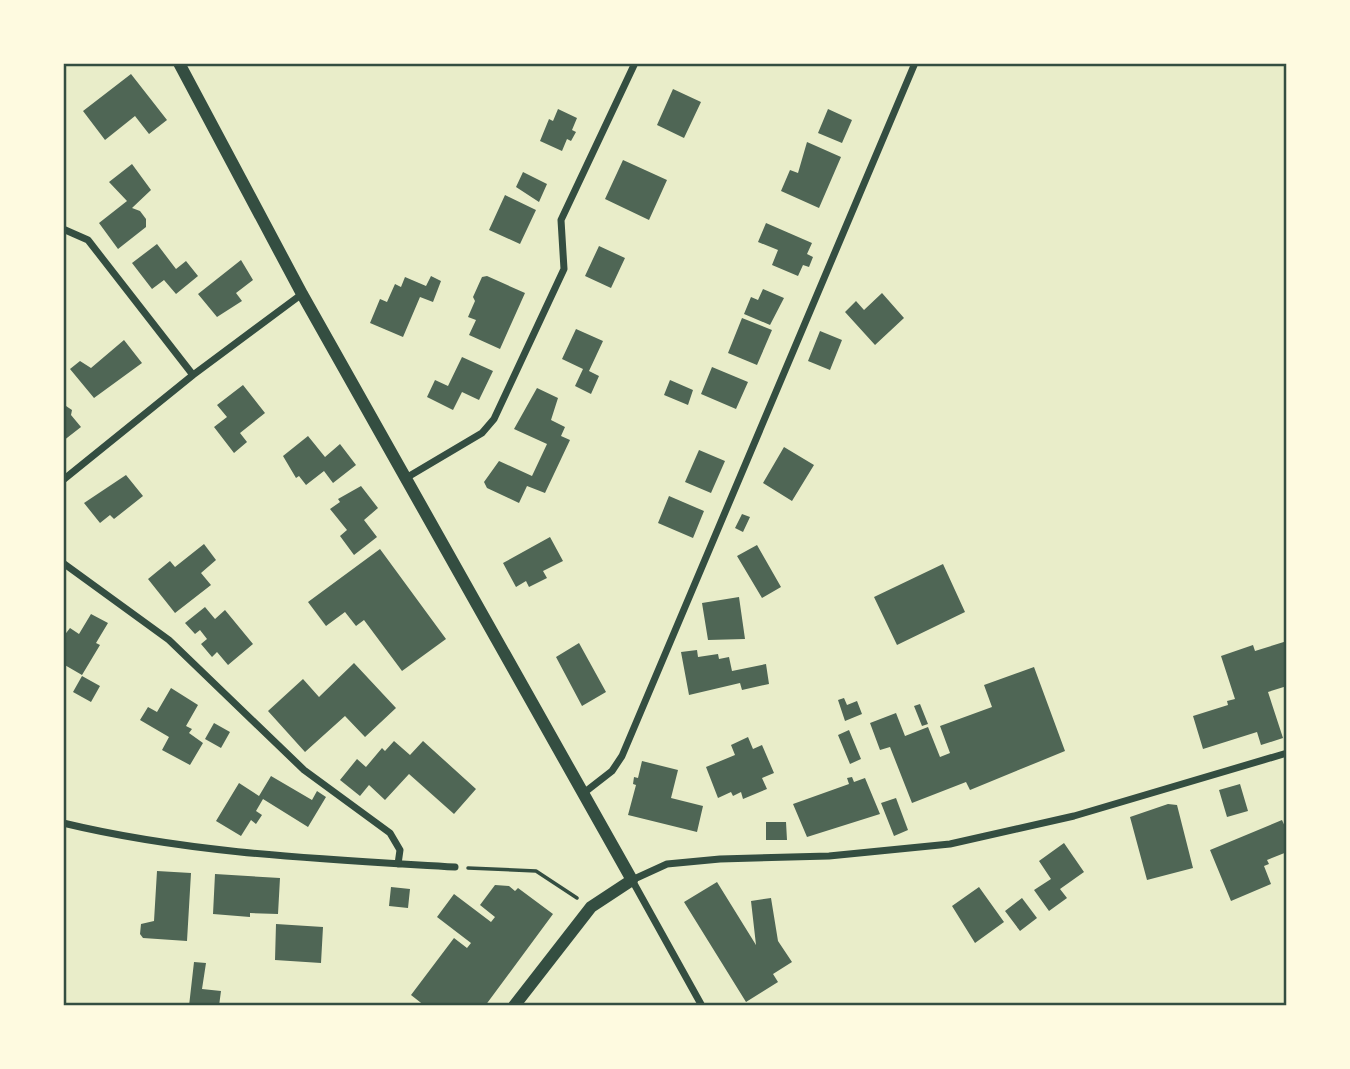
<svg xmlns="http://www.w3.org/2000/svg" width="1350" height="1069" font-family="'DejaVu Sans',sans-serif">
  <rect width="100%" height="100%" fill="#e9edc9"/>
  <path fill="#4f6655" d="M131,74L167,120L149,134L135,116L105,140L83,111Z
    M673,89L701,102L684,138L657,125Z
    M558,109L577,118L572,130L576,132L571,141L567,139L562,151L540,141L549,119L553,121Z
    M828,109L852,120L842,143L818,133Z
    M807,142L841,157L819,208L781,191L790,170L798,173Z
    M623,160L667,180L649,220L605,199Z
    M132,164L151,190L132,208L140,211L146,219V227L118,249L99,223L127,201L109,182Z
    M523,172L547,184L539,202L516,187Z
    M505,195L536,210L520,244L489,230Z
    M766,223L812,243L807,254L813,257L809,267L803,265L798,276L772,265L778,250L758,242Z
    M157,244L176,269L186,261L198,276L176,294L164,280L152,289L132,263Z
    M599,246L625,258L611,288L585,276Z
    M241,260L253,280L236,293L242,301L217,317L198,294Z
    M431,276L441,281L433,302L420,297L403,337L370,323L380,299L387,302L395,284L401,287L405,277L426,286Z
    M487,276L525,293L500,349L469,335L476,320L468,317L475,301L473,297L482,277Z
    M763,289L784,298L770,325L744,314L751,297L758,300Z
    M882,293L904,318L875,345L845,312L856,301L864,310Z
    M742,318L772,330L757,365L728,353Z
    M576,329L603,341L589,371L599,376L591,394L575,386L583,369L562,359Z
    M820,331L842,340L830,370L808,361Z
    M124,340L142,363L94,398L70,369L80,361L91,368Z
    M462,357L493,371L479,400L462,392L453,410L427,397L435,380L448,386Z
    M712,367L748,382L736,409L701,394Z
    M670,380L693,390L688,405L664,395Z
    M243,385L265,413L240,433L247,442L234,453L214,427L227,417L217,405Z
    M537,388L558,398L551,420L565,427L561,436L570,440L545,493L527,486L519,503L487,488L484,482L499,461L532,476L547,444L514,429Z
    M63,404L72,410L71,415L81,427L63,441Z
    M308,436L325,457L340,444L356,465L333,483L324,471L306,485L299,476L296,478L283,456Z
    M784,447L814,465L792,501L763,483Z
    M699,450L725,461L711,493L685,482Z
    M126,475L143,496L114,519L110,515L100,523L84,503Z
    M361,486L378,508L364,520L377,537L354,555L340,536L347,530L330,509L340,502L338,499Z
    M669,496L704,511L693,538L658,523Z
    M742,514L750,517L743,532L735,528Z
    M550,537L563,561L543,571L547,578L529,587L526,581L516,587L503,563Z
    M204,544L216,560L201,573L211,585L175,613L148,579L170,561L175,567Z
    M757,545L781,587L762,598L737,556Z
    M380,549L446,639L402,671L364,620L356,626L345,612L326,626L308,602Z
    M943,564L965,612L897,645L874,597Z
    M739,597L745,639L708,640L702,603Z
    M205,607L215,619L225,610L253,644L228,665L217,652L212,657L201,644L207,639L200,630L195,634L185,623Z
    M91,614L108,623L96,643L100,645L82,675L63,664V637L70,628L79,634Z
    M1287,641V686L1268,692L1283,738L1261,745L1257,732L1203,749L1193,716L1228,705L1227,701L1235,699L1221,656L1253,645L1255,651Z
    M579,643L606,692L582,706L556,657Z
    M697,650L698,657L718,654L719,659L729,657L732,671L766,664L769,684L742,690L740,683L689,695L681,652Z
    M354,663L396,708L365,737L345,716L305,752L268,711L303,679L319,697Z
    M1034,667L1065,751L970,790L966,782L912,803L890,747L880,750L870,723L896,713L905,736L928,727L940,757L950,753L940,726L992,707L984,685Z
    M82,676L100,686L91,702L73,692Z
    M171,688L198,705L186,726L192,729L189,733L203,743L190,765L162,750L169,737L140,720L148,707L157,712Z
    M844,698L847,705L857,701L862,714L845,721L838,700Z
    M920,704L928,724L922,726L914,706Z
    M214,723L230,732L221,748L205,739Z
    M849,730L861,759L850,764L838,735Z
    M748,737L753,749L762,745L774,773L762,778L767,789L743,799L741,792L733,796L731,792L718,798L706,767L735,755L731,745Z
    M394,741L410,755L423,741L476,789L454,814L409,774L385,800L369,785L360,796L340,780L357,759L366,767L382,748L385,751Z
    M642,761L678,770L671,798L703,806L697,832L628,815L636,785L633,784L634,777L638,778Z
    M271,776L312,800L317,791L326,797L308,827L263,799L256,811L262,815L256,824L251,820L241,836L216,821L239,783L259,796Z
    M852,777L854,782L865,778L880,814L807,837L793,804L849,784L847,778Z
    M1240,784L1248,811L1227,817L1219,790Z
    M896,798L908,830L894,836L881,803Z
    M1168,804L1177,805L1193,868L1147,880L1130,817Z
    M1282,820L1287,831V852L1267,860L1269,864L1264,866L1271,884L1231,901L1210,850Z
    M766,822H786L787,840H766Z
    M1064,843L1084,872L1060,889L1067,898L1049,911L1034,890L1051,879L1039,861Z
    M157,871L191,873L187,941L143,938L140,934L141,924L154,921Z
    M215,874L280,878L278,914L250,913V917L213,914Z
    M717,882L756,945L751,901L771,898L778,941L792,962L773,974L778,982L746,1002L684,902Z
    M495,885L509,886L515,891L518,888L553,914L485,1006H425L411,995L454,938L467,948L471,943L437,917L454,894L491,922L495,917L480,905Z
    M391,887L410,889L408,908L389,906Z
    M979,887L1004,922L975,943L952,906Z
    M1022,898L1037,918L1020,931L1005,911Z
    M276,924L323,927L321,963L275,960Z
    M194,962L206,963L202,989L221,991L219,1006H189Z"/>
  <g fill="none" stroke-linecap="round" stroke-linejoin="round">
    <path stroke="#344e41" stroke-width="3.5" d="M468,868L536,871L577,898"/>
    <path stroke="#344e41" stroke-width="7" d="M63,229L88,240L193,375
      M406,478L482,433L494,419L564,269L561,220L635,63
      M63,480L193,375L302,294
      M63,563L169,640L304,770L390,833L400,850L398,864
      M585,792L612,771L622,756L915,63
      M63,823C192,854 323,859 455,867
      M702,1006L632,880L667,864L720,859L829,856L950,844L1074,816L1287,753"/>
    <path stroke="#344e41" stroke-width="12" d="M179,63L302,294L632,880L591,907L514,1006"/>
  </g>
  <rect width="1350" height="1069" fill="none" stroke="#fefae0" stroke-width="130"/>
  <rect x="65" y="65" width="1220" height="939" fill="none" stroke="#344e41" stroke-width="2.5"/>
</svg>
